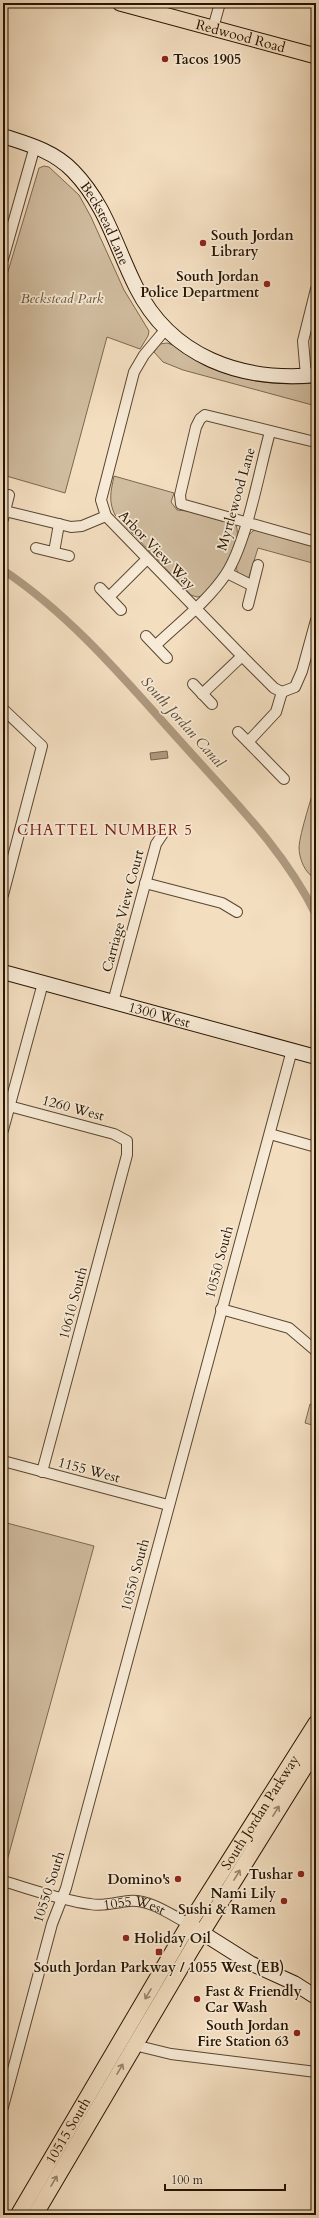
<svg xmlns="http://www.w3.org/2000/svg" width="319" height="2218" font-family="Cardo,serif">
  <rect width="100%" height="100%" fill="#f3dec0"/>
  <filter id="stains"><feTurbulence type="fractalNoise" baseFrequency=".005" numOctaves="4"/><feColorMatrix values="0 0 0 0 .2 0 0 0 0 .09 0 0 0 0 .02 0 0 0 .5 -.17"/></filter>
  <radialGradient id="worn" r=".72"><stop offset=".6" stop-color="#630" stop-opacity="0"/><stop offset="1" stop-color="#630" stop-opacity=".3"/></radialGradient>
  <path fill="#d0bc9f" stroke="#7c6850" d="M44,166L49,167L79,195L91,217L124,290L149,331L148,336L140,349L107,337L65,493L3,475V288L39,168Z
    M167,343C180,346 193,359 204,365C239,381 278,386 316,383V406L183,370L163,362L154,352L160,344Z
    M114,476L174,493L171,502L177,510L187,511L236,525C244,547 216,581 202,596L197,597L191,595L115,515C108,501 111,491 114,476Z
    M255,530L316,545V564L258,548L249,577L248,578L238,573C232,564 246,533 255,530Z
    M316,781V878C305,875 299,858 299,847C300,832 312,797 316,781Z
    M310,1404L316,1406V1426L305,1423Z
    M3,1522L94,1546L5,1868H3Z"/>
  <path fill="#ae997f" stroke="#78644c" d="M167,751L168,758L151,760L150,753Z"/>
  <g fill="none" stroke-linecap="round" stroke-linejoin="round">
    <path stroke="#ae997f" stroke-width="8" d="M3,570C72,616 126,681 181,742C229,796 284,849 316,915"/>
    <defs>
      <g id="street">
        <path d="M213,28L220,3"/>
        <path d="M3,259L35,146"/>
        <path d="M165,330L144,355L134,372L101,500L106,516L242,656L274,688L282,692"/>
        <path d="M306,376L303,341L316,289"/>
        <path d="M311,441L205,415L200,419L196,427L180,495L181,504L316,542"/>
        <path d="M5,511L71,527L82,526L106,516"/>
        <path d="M3,519L9,495"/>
        <path d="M36,548L69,556"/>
        <path d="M54,552L59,524"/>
        <path d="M227,573L251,585"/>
        <path d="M100,588L121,610"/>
        <path d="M109,597L147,559"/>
        <path d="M248,605L258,565"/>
        <path d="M146,636L167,658"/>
        <path d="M156,645C179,623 208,601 226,574C247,542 259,471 270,432"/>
        <path d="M193,684L212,704"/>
        <path d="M282,692L276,712L248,742L284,779"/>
        <path d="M282,692L295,687L302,671L316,620"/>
        <path d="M202,694L242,656"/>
        <path d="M3,709L42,746L3,895"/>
        <path d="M238,732L248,742"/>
        <path d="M145,883L222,903L237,912"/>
        <path d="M113,1002L156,844L166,829"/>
        <path d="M9,1106L114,1134L127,1141V1155L42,1472"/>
        <path d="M3,1130L43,983"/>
        <path d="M270,1134L316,1147"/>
        <path d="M221,1309L289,1328L316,1351"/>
        <path d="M3,1461L168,1505"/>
        <path id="s1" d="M3,1881C31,1889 60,1900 90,1904C104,1907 116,1902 129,1901C150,1899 171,1915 189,1924"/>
        <path d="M134,2045L171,2054L316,2072"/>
        <path d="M3,2107L52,1924L66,1888L292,1050"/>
      </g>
      <g id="secondary">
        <path id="s2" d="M3,136C28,144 54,151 73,171C106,205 115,245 136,287C171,357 241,382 316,375"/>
        <path id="s3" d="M3,972L316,1057"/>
        <path d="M193,1927L250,1963L294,1983L316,1997"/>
      </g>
      <g id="primary">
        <path id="s4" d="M120,3L316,56"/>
        <path id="s5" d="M18,2215L189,1924L316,1723"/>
        <path d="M35,2215L193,1947L316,1749"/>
      </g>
    </defs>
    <use href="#street" stroke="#5a4630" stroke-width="12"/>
    <use href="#secondary" stroke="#271400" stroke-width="16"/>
    <use href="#primary" stroke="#271400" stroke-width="17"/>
    <use href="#street" stroke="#f7ead6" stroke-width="10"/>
    <use href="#secondary" stroke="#f7ead6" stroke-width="14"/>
    <use href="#primary" stroke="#f3dec0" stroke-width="15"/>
  </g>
  <defs><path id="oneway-shaft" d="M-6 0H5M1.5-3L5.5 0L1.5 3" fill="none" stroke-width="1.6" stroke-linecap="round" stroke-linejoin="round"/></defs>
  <g stroke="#97836a">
    <use href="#oneway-shaft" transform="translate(276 1811) rotate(-58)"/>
    <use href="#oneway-shaft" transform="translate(237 1875) rotate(-59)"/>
    <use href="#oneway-shaft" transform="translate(148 1994) rotate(121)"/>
    <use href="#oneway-shaft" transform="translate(120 2069) rotate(-60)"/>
    <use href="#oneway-shaft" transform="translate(54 2181) rotate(-60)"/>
  </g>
  <g fill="#8f2418" stroke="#f7ead6" stroke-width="1.5">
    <circle cx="165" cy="59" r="4"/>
    <circle cx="203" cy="243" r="4"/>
    <circle cx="267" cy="284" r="4"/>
    <circle cx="301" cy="1874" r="4"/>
    <circle cx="178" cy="1879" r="4"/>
    <circle cx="284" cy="1901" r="4"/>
    <circle cx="126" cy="1938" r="4"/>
    <rect x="155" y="1948" width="8" height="8" rx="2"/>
    <circle cx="197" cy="1999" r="4"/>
    <circle cx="297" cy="2033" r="4"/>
  </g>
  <g text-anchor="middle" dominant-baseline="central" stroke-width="3.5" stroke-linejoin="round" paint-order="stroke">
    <g font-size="14" fill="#271400" stroke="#f7ead6">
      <text stroke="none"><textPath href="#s4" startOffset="125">Redwood Road</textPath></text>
      <text stroke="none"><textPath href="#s2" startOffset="141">Beckstead Lane</textPath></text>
      <text transform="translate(236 499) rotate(-74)">Myrtlewood Lane</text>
      <text transform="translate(157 550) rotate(46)">Arbor View Way</text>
      <text transform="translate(123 911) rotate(-75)">Carriage View Court</text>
      <text stroke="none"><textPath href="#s3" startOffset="162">1300 West</textPath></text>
      <text transform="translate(73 1108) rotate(15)">1260 West</text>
      <text transform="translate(219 1262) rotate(-75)">10550 South</text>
      <text transform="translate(73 1303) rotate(-75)">10610 South</text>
      <text transform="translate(89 1470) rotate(15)">1155 West</text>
      <text transform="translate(135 1575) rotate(-75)">10550 South</text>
      <text stroke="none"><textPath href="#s5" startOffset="470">South Jordan Parkway</textPath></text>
      <text transform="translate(49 1887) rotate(-72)">10550 South</text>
      <text stroke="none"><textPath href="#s1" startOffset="135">1055 West</textPath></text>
      <text stroke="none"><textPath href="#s5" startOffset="98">10515 South</textPath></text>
    </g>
    <g font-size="14" font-weight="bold" fill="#271400" stroke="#f7ead6" text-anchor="end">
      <text x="173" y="59" text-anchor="start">Tacos 1905</text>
      <text x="211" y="235" text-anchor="start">South Jordan<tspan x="211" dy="16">Library</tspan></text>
      <text x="259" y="276">South Jordan<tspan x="259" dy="16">Police Department</tspan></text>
      <text x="293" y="1874">Tushar</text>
      <text x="170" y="1879">Domino's</text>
      <text x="276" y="1893">Nami Lily<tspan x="276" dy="16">Sushi &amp; Ramen</tspan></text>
      <text x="134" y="1938" text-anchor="start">Holiday Oil</text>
      <text x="159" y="1967" text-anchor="middle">South Jordan Parkway / 1055 West (EB)</text>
      <text x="205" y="1991" text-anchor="start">Fast &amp; Friendly<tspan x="205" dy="16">Car Wash</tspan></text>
      <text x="289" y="2025">South Jordan<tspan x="289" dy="16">Fire Station 63</tspan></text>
    </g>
    <g font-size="14" font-style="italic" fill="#624f38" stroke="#f7ead6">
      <text x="62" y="298">Beckstead Park</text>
    </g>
    <g font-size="15" font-style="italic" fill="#5d4933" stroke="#f7ead6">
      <text transform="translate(183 722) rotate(48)">South Jordan Canal</text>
    </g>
    <g font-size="15" letter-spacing="1" fill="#7a1f14" stroke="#f7ead6">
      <text x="105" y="830">CHATTEL NUMBER 5</text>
    </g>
  </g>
  <rect width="319" height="2218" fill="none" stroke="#f3dec0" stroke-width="16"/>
  <rect x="4" y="4" width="311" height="2210" fill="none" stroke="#271400" stroke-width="2"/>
  <rect x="8" y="8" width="303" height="2202" fill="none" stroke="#271400"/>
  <path d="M165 2184v6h120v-6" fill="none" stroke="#271400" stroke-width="2"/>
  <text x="171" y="2184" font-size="12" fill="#271400" stroke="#f7ead6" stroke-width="3" paint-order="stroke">100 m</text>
  <rect width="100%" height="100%" filter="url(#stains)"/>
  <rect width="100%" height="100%" fill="url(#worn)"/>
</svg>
